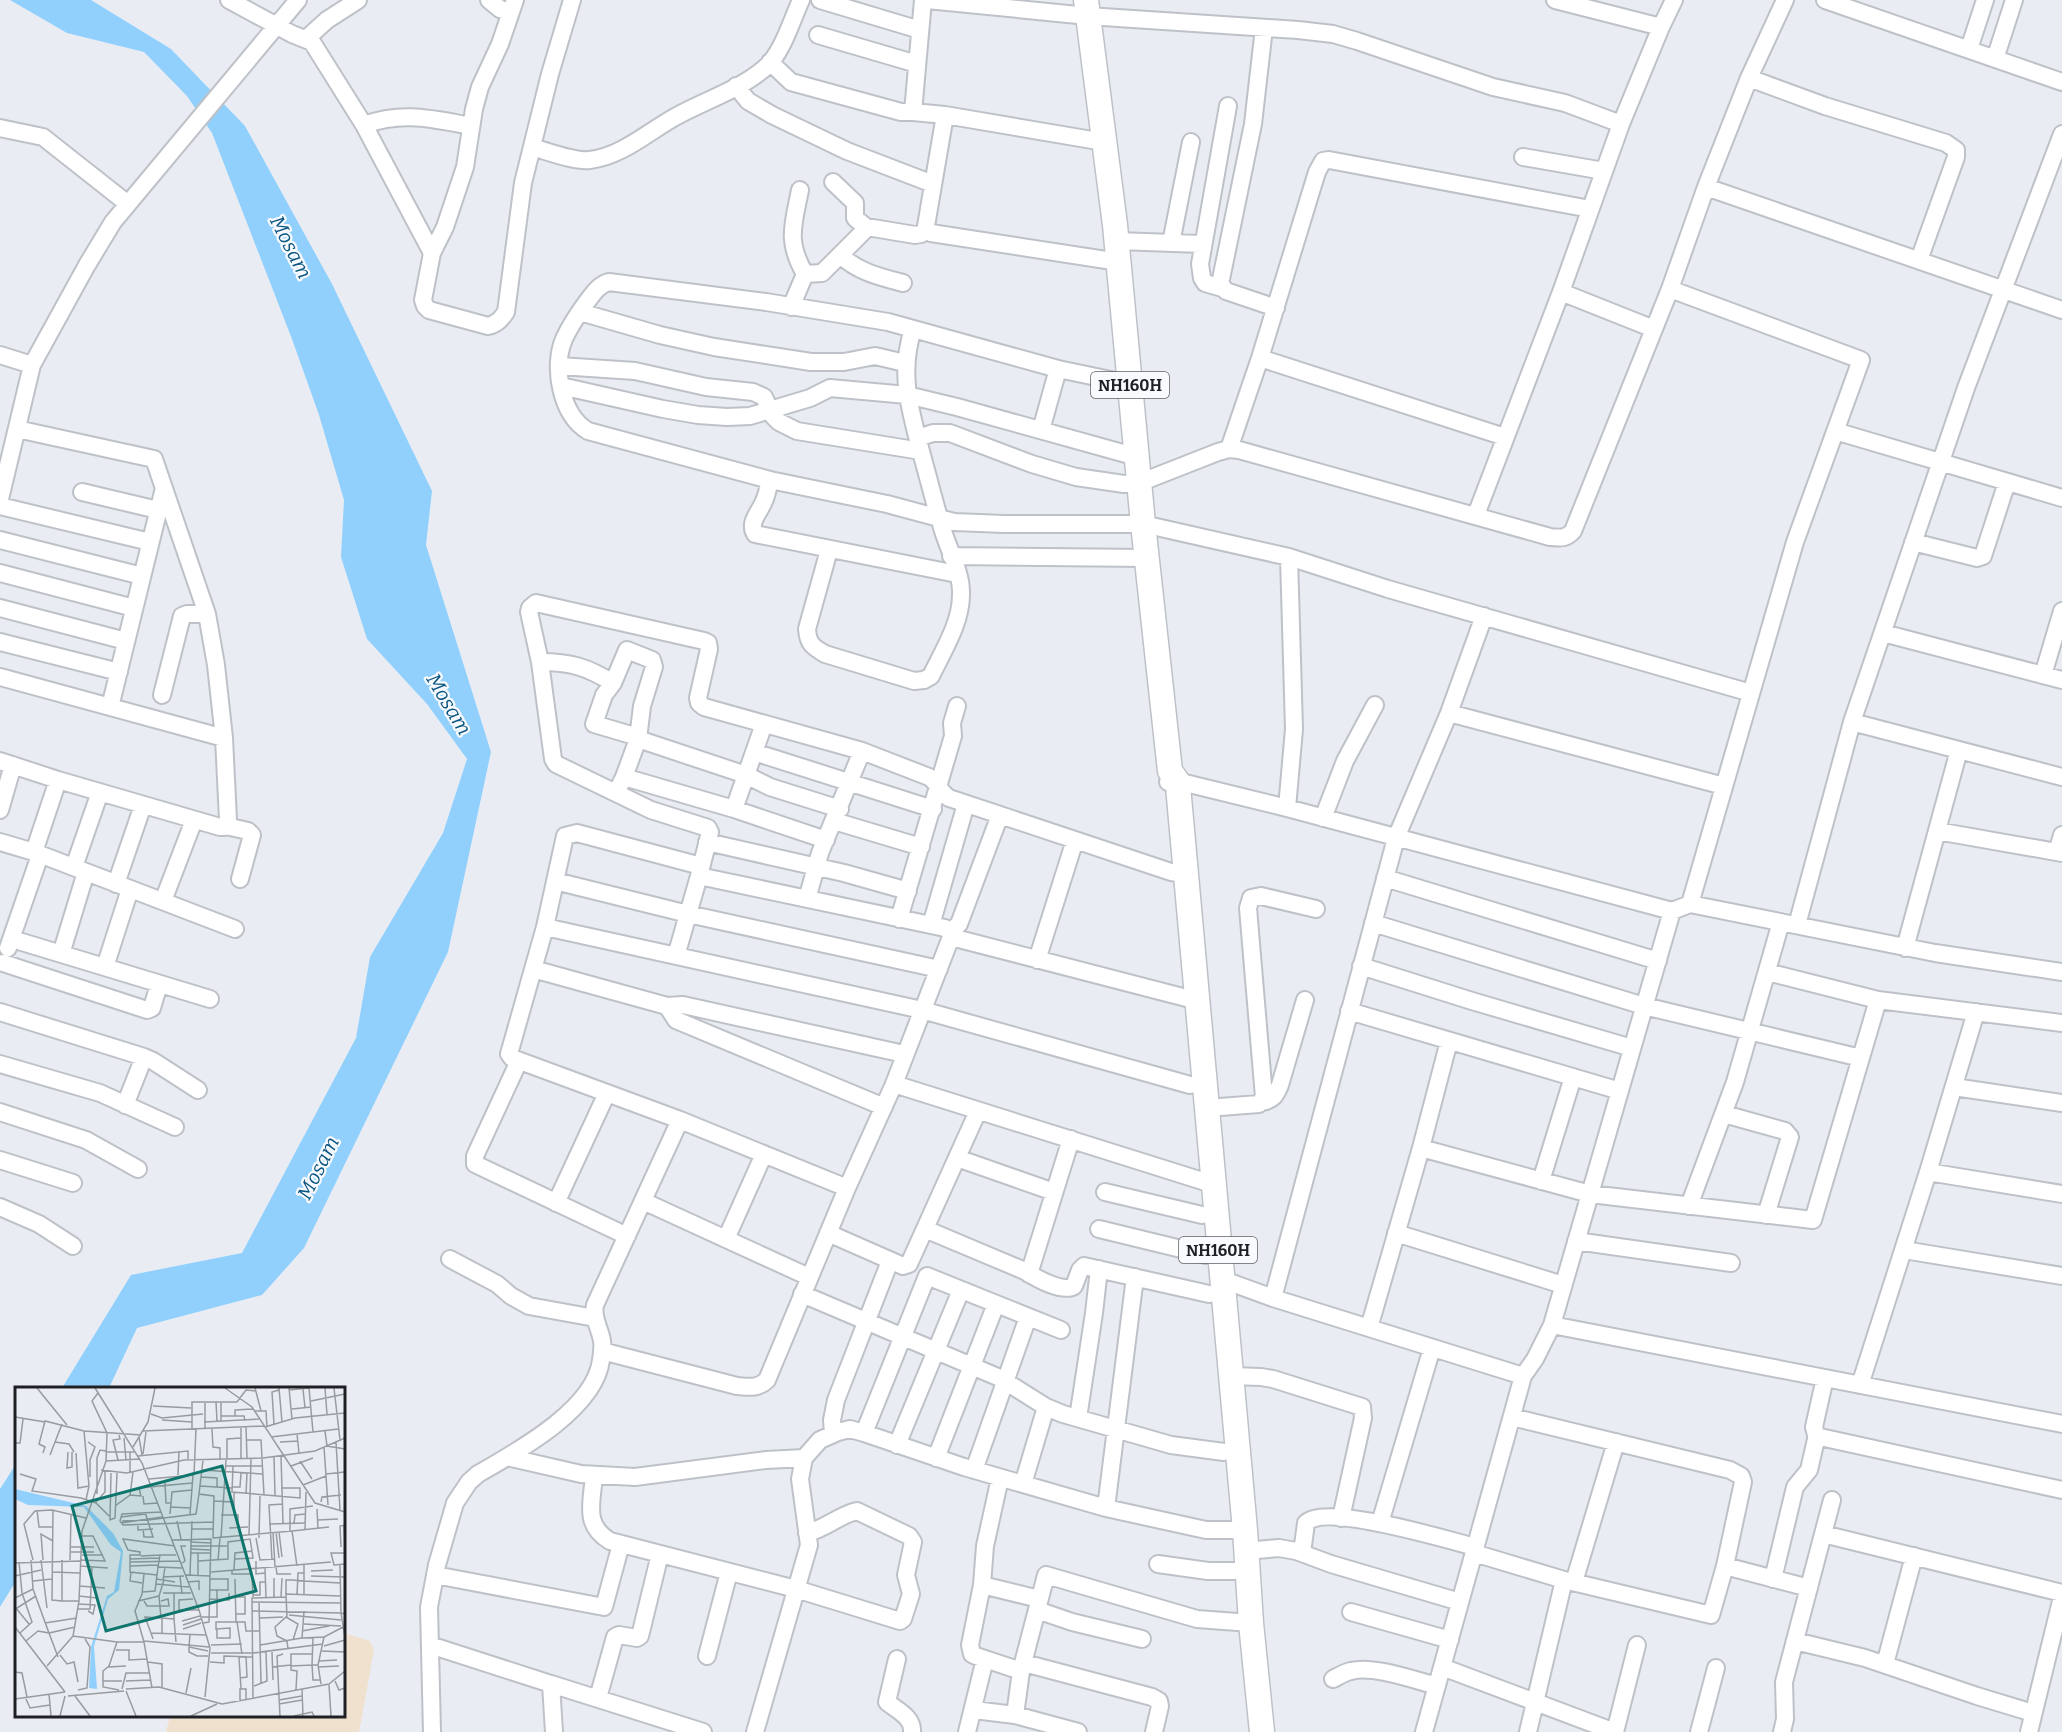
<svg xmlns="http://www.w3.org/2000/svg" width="2062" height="1732" font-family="Bitter,serif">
  <rect width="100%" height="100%" fill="#e9edf3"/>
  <path fill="#f0e0ce" d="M344,1633L370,1641L374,1650L359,1732H166L170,1716H344Z"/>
  <path fill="#91d0fd" d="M10,0H91L171,49L245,126L332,284L432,491L426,545L491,752L448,952L304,1248L262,1295L137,1328L109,1388H62L131,1275L242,1253L356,1038L370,957L443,833L467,759L427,704L367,639L341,557L344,500L319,415L292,339L212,133L187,96L144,52L67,33Z
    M16,1464V1581L0,1607V1489Z"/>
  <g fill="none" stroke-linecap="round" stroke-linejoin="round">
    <defs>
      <path id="minor" d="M229,0L292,34L312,42L364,125L432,253
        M489,0L500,9L511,12
        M515,0L500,44L480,87L474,109L465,167L445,227L432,253L423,300L425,306L429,310L488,326C497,324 501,319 506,312L523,183L550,74L572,0
        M820,0L920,30
        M927,0L1088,16L1298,30L1333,34L1357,41L1493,87L1565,103L1621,124
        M1825,0L2062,82
        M1661,27L1674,0
        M1264,28L1253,124L1220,284L1226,291L1276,308
        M818,35L917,64
        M306,39L327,20L358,0
        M1969,49L1985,0
        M1995,59L2014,0
        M770,62L791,82L901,112H913L923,0
        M1749,78L1825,106L1946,143L1956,150V157L1919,260
        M736,86L748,101L772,115L847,151L933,184
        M913,112L945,115L1104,142
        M945,115L926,226L927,230L931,233L1119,262
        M364,125C403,111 432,119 471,126
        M0,128L43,137L128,204
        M532,147C547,151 574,162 590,160C622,156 648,132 675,117C705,100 748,87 771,62C785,44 792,20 801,0
        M1523,157L1604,171
        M833,182L855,203V218L867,228
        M1706,187L2062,310
        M800,190C793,226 786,241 805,274
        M1117,241L1202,244
        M1171,243L1191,142
        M840,255C858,272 880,277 903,283
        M1222,288L1205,283L1202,278L1200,264L1228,106
        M1561,292L1654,329
        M791,307L805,274L822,273L867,228H873L915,235L921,234L927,230
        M580,312L660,335L714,347L811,362H844L875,356L905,363
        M0,355L32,365
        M1260,358L1505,437
        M560,366L635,371L706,387L753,392L764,397L773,416L779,422L797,431L921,451
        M1130,384L1058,369L888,322L766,302L609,282C598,285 593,294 586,303C578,314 570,326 564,339C552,367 561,415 588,431L770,480L887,504L954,522L1004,524H1143L1289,557L1388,589L1751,693
        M561,386L663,409L698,415L727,417L750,416L810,398L830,388L907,395L957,407L1137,457
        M1041,430L1058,369
        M1835,431L2062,498
        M918,438L933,433H950L1032,464L1076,477L1124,484L1139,483L1218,452L1229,449L1239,450L1550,537C1560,538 1566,539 1573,531L1670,289
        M1229,449L1260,358L1317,172L1323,161L1329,160L1590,209
        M770,480C768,487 767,495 764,501C760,512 748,522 755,534L957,574
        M82,492L158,510
        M0,499L32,365L87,265L113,222L298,0
        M0,506L150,542
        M1476,515L1561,292L1621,124L1661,27L1555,0
        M0,540L142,576
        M1913,542L1977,558L1983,556L2007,482
        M829,550L807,629C808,644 813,647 825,654L914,681L924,680L931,676C943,651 961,623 961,595C962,575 950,552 944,534C936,509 930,484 923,459C911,413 898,375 913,329
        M951,556L1147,558
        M0,573L134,608
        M0,608L126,641
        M1883,633L2062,680
        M0,642L119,672
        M540,662C571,662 587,667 613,683
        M2043,675L2062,611
        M0,677L224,738
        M162,695L182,616L187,614H207
        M110,707L164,488
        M1449,713L1724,786
        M1852,722L2062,777
        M638,739L746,775L770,787L840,809
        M754,752L933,809
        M0,761L58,780L220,827H224L228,820L224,738L216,665L207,614L154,459L17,429
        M624,777L734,809L826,840
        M1168,782L1177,781L1287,808L1672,911L1552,1325L1535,1359L1523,1376L1273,1298L1221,1279
        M616,793L624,777L638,739L642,706L654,667L652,660L627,650L613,683L604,695L594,724L638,737
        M1287,808L1294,729L1289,557
        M734,809L764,724
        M0,810L13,765
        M1323,818L1345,761L1375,705
        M834,821L921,847
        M226,826L248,831L252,835L240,879
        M1937,831L2062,853
        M0,842L34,852L235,929
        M707,842L844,873L908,891
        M34,852L58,780
        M2057,852L2062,835
        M701,866L577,833L565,836L545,927L509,1054L512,1058L680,1120L847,1188
        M74,867L100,792
        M699,876L710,832L708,828L651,810L556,764L553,759L540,662L529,612L530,608L536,603L704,641L708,643L709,649L698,698L699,703L704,707L862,751L929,777C937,782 940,792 949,798L1171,872L1186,874
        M1385,878L1658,961
        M555,881L688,914L939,969
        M116,884L143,805
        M807,899L820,853L862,751
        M163,901L194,820
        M1690,904L1935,953L2062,972
        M1672,911L1690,904L1795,542L1861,360L1670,289L1706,187L1749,78L1785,0
        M899,919L953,736L952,723L957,706
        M1373,923L1644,1006L1861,1058
        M931,925L966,804
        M1797,925L1852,722L1966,388L2062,134
        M545,927L922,1010L1190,1085
        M950,932L959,924L1000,815
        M12,939L210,999
        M8,948L40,855
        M1905,948L1959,750
        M61,954L86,872
        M676,956L699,876L945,928L950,932L951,937
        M1037,960L1075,840
        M3,963L147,1010L152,1008L159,984
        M1361,966L1472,1001L1632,1048
        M105,967L130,889
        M533,969L667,1006L683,1005L904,1054
        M1767,972L1878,1000
        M667,1006L676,1020L884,1107
        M1349,1011L1620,1091
        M0,1012L144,1057L153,1061L198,1090
        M519,1061L475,1156V1164L627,1236
        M0,1064L100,1093L175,1127
        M894,1084L951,937L1198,1001
        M1954,1087L2062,1103
        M1262,1102C1273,1100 1276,1095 1280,1085L1305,1000
        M125,1105L144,1057
        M1207,1108L1259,1104L1264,1097L1248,908L1251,898L1261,896L1316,909
        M0,1112L86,1140L138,1169
        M1724,1114L1785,1131L1790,1137L1766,1215
        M1421,1148L1590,1194L1813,1220L1878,1000L2062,1023
        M957,1158L1054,1192
        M0,1160L73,1183
        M1928,1172L1976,1012
        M1541,1181L1573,1077
        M1105,1192L1202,1215
        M643,1201L809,1277
        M556,1203L607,1093
        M1689,1206L1735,1082L1781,922
        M0,1207L39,1224L73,1246
        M925,1229L1025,1271C1036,1278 1062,1293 1074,1286L1080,1270L1084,1266L1209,1294
        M1099,1229L1206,1255
        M828,1233L903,1266L909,1264L978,1111
        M1396,1233L1563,1285
        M726,1239L764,1154
        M1576,1241L1731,1263
        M1904,1250L2062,1276
        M450,1259L497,1284L511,1296L529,1306L595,1318
        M1029,1274L1071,1139
        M802,1294L1000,1378L1046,1407L1063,1414L1171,1445L1224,1452
        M1273,1298L1396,838L1449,713L1484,616
        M1552,1325L2062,1424
        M1369,1328L1421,1148L1449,1041
        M602,1351L737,1386C748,1387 758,1389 767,1380L847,1188L894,1084L1212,1184
        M1230,1376L1261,1377L1273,1379L1362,1407L1363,1418L1341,1518
        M1825,1378L1814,1427L1816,1435L1820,1437L2062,1490
        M1860,1385L1928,1172L2062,1194
        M1512,1417L1730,1470L1741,1476L1743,1482L1725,1566L1711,1615L1564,1580
        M1078,1418L1094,1313L1099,1269
        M864,1433L927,1276L1061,1330
        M833,1434L832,1420L836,1400L890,1261
        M897,1445L961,1290
        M507,1457L581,1474L635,1477L766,1460L804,1458
        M936,1458L996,1304
        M974,1470L1028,1317
        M594,1475C592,1503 583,1525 610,1541L796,1589L900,1621L903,1619L911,1594L906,1575L913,1542L909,1536L857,1511C839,1515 825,1529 807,1533
        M1000,1478L985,1546L982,1585L970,1645L972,1654L976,1656L1021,1671
        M1023,1484L1046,1407
        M1106,1508L1135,1277
        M1380,1523L1432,1348
        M1823,1534L2062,1593
        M1246,1551L1279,1548L1296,1551L1331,1564L1460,1602
        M1302,1553L1306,1523C1325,1503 1448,1540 1475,1547
        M1474,1553L1564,1580L1528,1732
        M1158,1564L1208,1571H1234
        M1725,1566L1809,1588
        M435,1575L604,1607L621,1544
        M1773,1579L1795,1487L1809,1470L1817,1435
        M1574,1582L1616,1442
        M982,1585L1039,1599
        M1037,1610L1072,1622L1142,1639
        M1351,1612L1450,1640
        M1795,1641L1865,1658L1977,1696L2033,1713
        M430,1645L551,1684
        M707,1656L729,1572
        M897,1659L887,1702C898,1711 913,1717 912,1732
        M1024,1663L1152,1697L1159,1701L1160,1706L1154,1732
        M1885,1664L1914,1556
        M1442,1667L1615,1732
        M1333,1679C1339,1676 1345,1672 1351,1671C1373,1665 1414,1680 1437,1686
        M598,1698L615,1637L619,1635L637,1638L640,1636L660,1554
        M974,1710L1015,1715
        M432,1732L429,1607L437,1565L455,1503L469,1482L478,1474C518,1451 595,1409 601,1360C602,1354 603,1347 602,1341C600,1328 592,1318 595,1305L680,1120
        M554,1732L551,1684L703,1732
        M755,1732L809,1545L800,1479L804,1458L820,1440L838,1432L850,1429L864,1433L964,1467L1106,1508L1206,1530H1245
        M967,1732L985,1659
        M1078,1732L1015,1715L1021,1671L1046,1575L1197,1619L1251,1623
        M1424,1732L1523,1376
        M1615,1732L1637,1645
        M1699,1732L1716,1668
        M1782,1732L1785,1719L1784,1682L1832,1500
        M2029,1732L2062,1597"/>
      <path id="highway" d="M1086,0L1115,225L1143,524L1170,771L1177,781L1178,786L1245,1530L1251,1623L1262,1732"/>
    </defs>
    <use href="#minor" stroke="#bec2c8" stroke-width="20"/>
    <use href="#highway" stroke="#bec2c8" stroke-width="27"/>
    <use href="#minor" stroke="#fff" stroke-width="16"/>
    <use href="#highway" stroke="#fff" stroke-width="24"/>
  </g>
  <g text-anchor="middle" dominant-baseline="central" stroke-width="4.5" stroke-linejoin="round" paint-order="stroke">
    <g fill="#f8fafe" stroke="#606165" stroke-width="1.5">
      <rect x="1091" y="372" width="78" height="26" rx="4.5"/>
      <rect x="1179" y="1237" width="78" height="26" rx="4.5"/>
    </g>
    <g font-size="16" font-weight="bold" fill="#1f2023">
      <text x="1130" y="385">NH160H</text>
      <text x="1218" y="1250">NH160H</text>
    </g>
    <g font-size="20" font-style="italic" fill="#0c5782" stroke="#f8fafe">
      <text transform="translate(291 247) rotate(63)">Mosam</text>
      <text transform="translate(449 704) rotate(59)">Mosam</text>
      <text transform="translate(318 1168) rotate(-63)">Mosam</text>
    </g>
  </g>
  <g transform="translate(15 1387)">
    <rect width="330" height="330" fill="#e9edf3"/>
    <path d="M0,102L71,119L98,146L108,164L104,203L93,212L79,259L82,302L74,301L76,260L92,209L99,205L106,165L96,158L69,120L13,118L0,112Z" fill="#91d0fd"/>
    <path fill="none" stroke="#989ba0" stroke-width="1.5" d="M22,1L52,38M80,1L127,76L184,223L195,261L190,310M210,1L237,20L300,116L330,125M240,1L246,24M264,1L267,35M274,1L277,32M310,1L312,27M319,1L325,53M288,2L290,21M274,3L294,1L298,45M296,14L330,7M201,15L202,34M206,16V35M138,19L176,21M277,22L296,20M240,24H251L252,40M136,27L147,31L188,27M206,29H229L230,34M220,29V23L238,22M0,30L30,35M147,33L177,35M189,35L244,32M259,37L257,5L264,3M231,40L232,71M250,40L280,31L330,26M226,41V72M177,42V15H222L231,3L241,4M190,42V16M197,42L198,60L205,61V72M69,44L74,99L71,113M128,44L249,39M310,44L312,59L330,62M282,47L284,66M124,50L127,68M256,50L323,42M109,51L111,73M232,53H246L249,108M40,55L54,57L59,65M73,55L80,60L75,73V90M265,55L283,54M321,55L325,123M0,56H5L8,32M118,60L133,35L140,1M309,60L313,118M53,65L52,81L57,80V65M91,65H119M115,65V86M28,66L30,60L24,57L30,34L69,44L126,48M61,66L63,101L74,99M128,67L131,45M35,68L47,37M123,69L173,64V72M266,69L268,136M259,70L260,109M212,72V52L226,51M103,73L98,53L105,52L104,48M188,73L184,107L199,109L198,151M91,74L125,72M285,74L297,92M210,79H248M218,79L217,105L285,111V101H266M276,79L298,71M86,83L112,86L169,73L248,71L300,64L330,51M187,83L248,87M96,86L95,133L100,131L102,86M5,87L21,92L17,104L66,111L81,116L94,129M311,87L330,85M163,88L164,64M179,88L181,42M186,90L202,91V100M134,92L178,88L175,127M150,96L151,116H156M288,98L311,89M185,99L217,101M217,100H225L226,86M82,107V71L85,63L91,64M231,107L232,86M115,108L126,109L124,101L177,96M128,109L129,117L143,116M199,114L219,115M306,115L307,110L326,108M80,116L90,105V84M100,119L115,108L118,85M156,120L175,121M302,122L303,141M22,123L24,140H38M38,123L37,213L47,214M146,125L107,127L105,134L108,138L198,135M155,127L157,105L177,103M206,128H223V140M219,128V106M106,130L130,127M133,133L181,127L184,107M303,133L323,132M107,134L132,133M162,134L166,152M106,136L147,130M279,136L280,128L291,127M254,137L291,136M329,138L330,158M123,139V143L138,142M214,141L233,140M128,142L129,150H138L130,125M176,142H198M290,143L291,105M275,144V122L298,119M277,144L314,140M258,145L260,180M261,145L264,171M264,145L267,170M234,148L236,72M198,151L277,144L282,179M206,151L211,73M241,151L245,173L260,172M244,151L245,109M157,153L196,152L195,189L171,188M175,155L196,156M175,159H212M56,160H79M326,160L325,139L330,138M175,162L196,163M56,165H79M175,166H196M330,166H316L319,178L330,177M67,168H88M125,168H115V185L142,188M125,169V165L113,163L108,152L160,159M126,169L145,168M115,172L144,171M220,172L238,171L237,164M16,173L18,202L34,246L60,240M18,173L9,137L20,124L37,123L71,131M26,173L32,221M28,173L26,147L38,154M47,173V214H64M55,173L56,128M65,173L90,174L78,149H67M203,173L205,151M257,173L254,118L268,117M183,174L213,172V155L235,152L237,164L220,166L219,183M241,174V187L250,186M4,175L7,206L17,235L5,246M116,175L165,174M0,176L65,174M167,176L170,174L166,159H171M289,178V194L325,196M325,178L326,226L330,227M65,179L93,181M115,179L143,178M143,180L145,168H161M261,180L262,187H276M250,181L251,210M217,183V187H237L238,210M296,184L318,183M37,185L65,186M116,185L115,194L127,196M196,185L316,175M129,187L127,207L120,224L129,255M175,188L177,134M183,188V166M0,189L26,183M165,189L167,207M296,189L330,190M148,190L169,189M141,192L148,193L150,180M195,192H213V203H202M18,194L37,192M173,195L184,194V203M141,197L174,200M64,199L90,201M127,205L140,204L143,180L167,181M148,206H176M159,206V232M271,207V193H277L289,194V208M238,208H245V195H251M282,208L283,186H289M64,209L82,211M220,210H230V227H221M259,210V191M266,210L267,191M0,211L18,202M178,212L164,213V223H184M194,212L214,213V206M123,214L144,209M129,214L132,219H154L153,212L146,214M237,215L325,216M244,215L246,296M64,217L80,218L78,227L73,224M0,220L14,237M2,221L21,209M63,222H75L77,180M237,224L326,226L330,250M289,224L287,251L309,250M274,228L326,233M187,230H202V203H195M272,230L271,207L325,209M146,231L144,209L149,193L160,195M245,231L268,230M167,234L185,229M221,235H230L231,244H245M222,235L227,267M30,236L62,231M188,236L194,235L195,189M289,237L326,239M168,238L186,232M0,240L50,305M168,242L186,236M201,242L215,241V251H202V244L201,242V235H221L220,192M287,244L314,239M136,246L130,230L147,231M147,246V231L159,232L161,255M175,247L174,260L193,264M58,249L64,214L67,144L91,74L92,46L77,14L83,6M298,250L297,278H303M138,252L136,246L191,248M11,254L23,244L34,246L43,270M129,254L194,260M196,258L227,257M245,258L287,251M309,259L330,253M174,260V265L182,269H193M273,262L272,254L262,249L260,240L271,230L283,237L278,253M101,263H114V273L132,272M307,264L330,265M257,265L258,293M196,266H238L308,257M45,268L52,277L59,275L63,295M224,270L226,302M304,274L322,273M133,275L147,277V301M195,275L209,276V269L238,270M32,279L58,249L102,255M276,279L297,278L298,293H305M93,280L111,279M257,280L276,278M303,280L324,279M0,285L7,286L12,310M225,291L232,290L231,269M88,294H107M111,294L135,293M320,294L324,303L330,301V315M306,297L303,278L309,250L330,239M314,298L316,329M239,299L252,294L251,265M107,302L111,286H134M111,302L144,300L207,317M287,302L288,329M63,303L72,301L75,260L70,252M104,303L88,300V284L94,279L102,255H129L137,301M281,303L282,284L276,283V267H298M111,304L121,329M171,306L176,281M34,307L36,329M53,309L109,304M60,309L75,329M0,312L50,305M11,312L15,321L35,318M238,312L237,211L271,210M264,313L287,309M225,314V302H231V312M207,317L314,297L330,284M264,317L287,313M45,329L50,309M176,329L202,317M265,329L262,269L268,267M279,329L297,325L299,329"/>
    <path fill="#0f766e" fill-opacity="0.15" stroke="#0f766e" stroke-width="3" d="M207,79L241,204L91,244L57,119Z"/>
    <rect width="330" height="330" fill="none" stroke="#1f2023" stroke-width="3"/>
  </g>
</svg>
